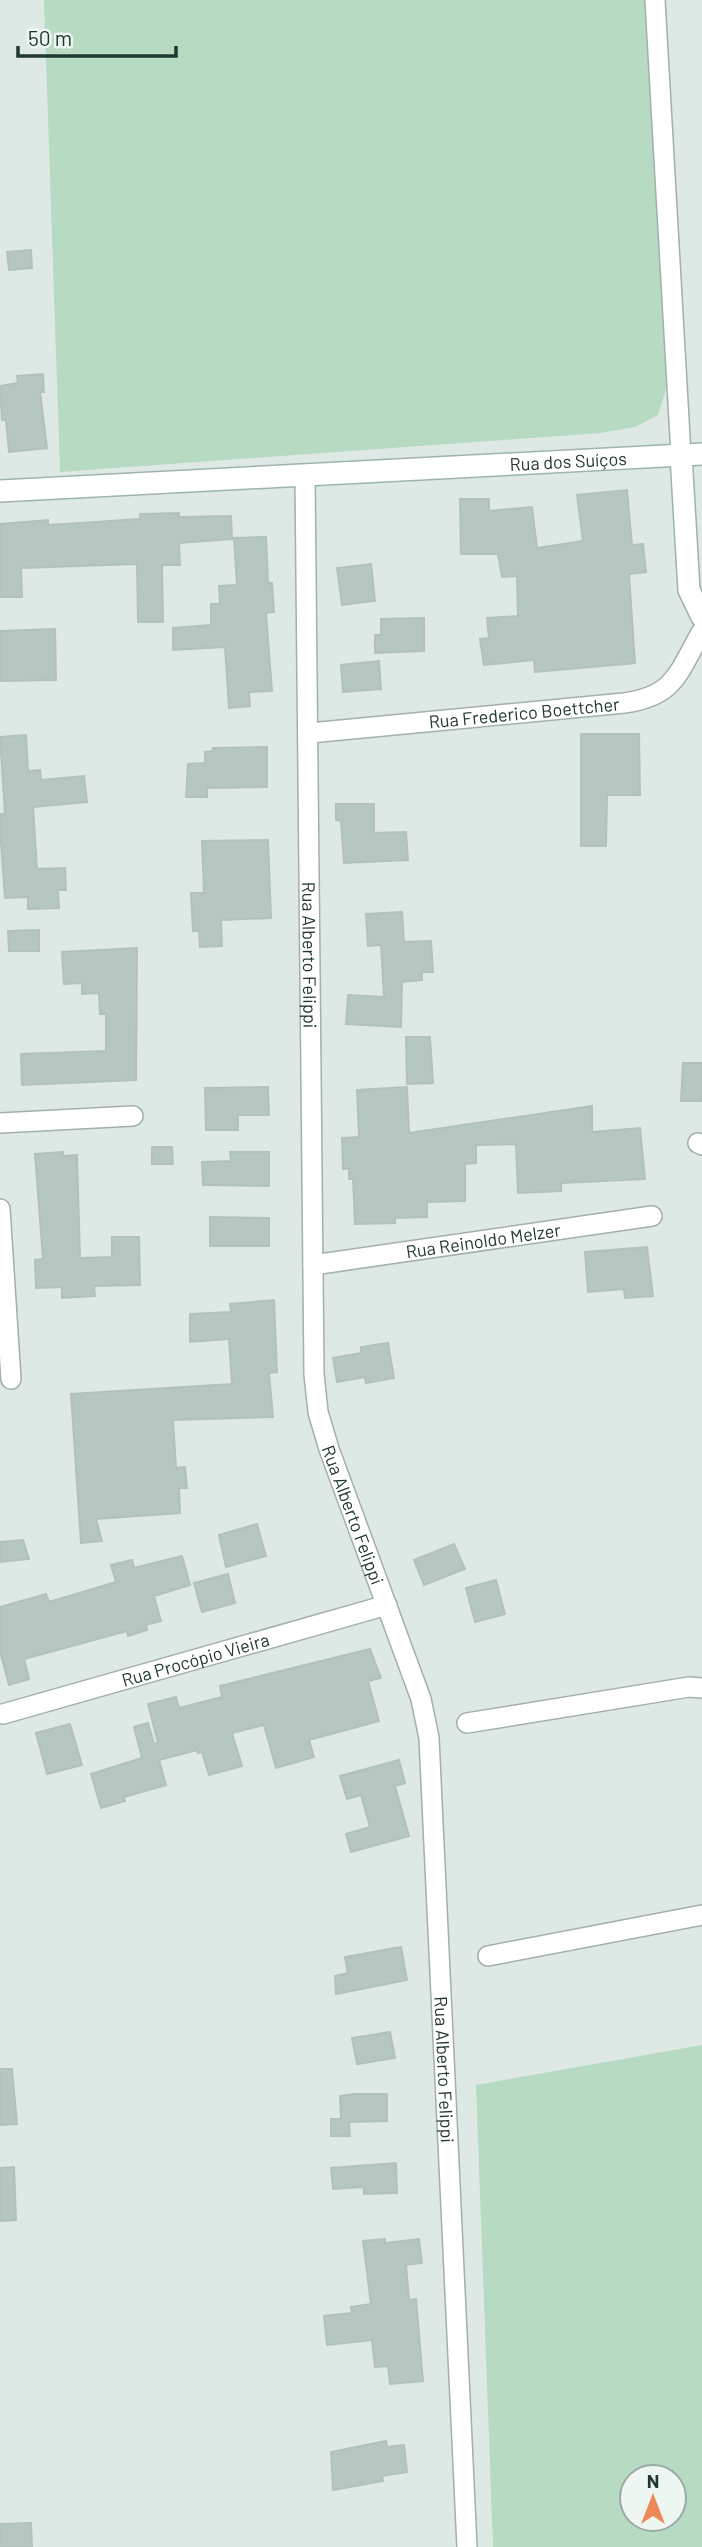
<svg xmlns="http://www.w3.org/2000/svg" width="702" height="2547" font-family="Barlow,sans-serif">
  <rect width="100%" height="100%" fill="#dee9e5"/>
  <path fill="#b7dac3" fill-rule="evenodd" d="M44,0H645L668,352L667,386L658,415L635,427L601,433L60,472Z
    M702,2045V2547H493L476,2085ZM674,2477V2519H632V2477Z"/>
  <path fill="#b6c6c1" stroke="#b1c2bc" stroke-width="2" d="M31,250L32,268L9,270L7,252Z
    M43,374L44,392H40L47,448L9,452L6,420H2L0,386L18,383L17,376Z
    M627,490L632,545L643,544L646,572L629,574L635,663L535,672L534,660L484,665L480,639L489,638L487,618L518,616L517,576L502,577L498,554H461L460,499H489V511L532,507L537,548L583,541L577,495Z
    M179,513V517L231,516L232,539L179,543L180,565H162L163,622H138L137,564L21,568L22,597H0V524L48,520V525L81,523L140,519V514Z
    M266,537L268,583H272L274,612L266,613L272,691L249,692L250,706L229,708L225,647L173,650V628L211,625V604H220L219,586L237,585L234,538Z
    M371,564L375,601L342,605L337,568Z
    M424,618V651L375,653V635H381V619Z
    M55,629L56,680L0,681V631Z
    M379,661L381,689L343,692L341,665Z
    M581,734H639L640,795H607L606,846H581Z
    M26,735L28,771L40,770L41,780L84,776L87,802L33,807L37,869L65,868L66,890H58L59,908L28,909V897L5,898L0,829V814H5L0,737Z
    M267,747V787L207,788V797H186L188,764L205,763V752L213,751V748Z
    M336,804H374V833L406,832L408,860L344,863L341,821L336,820Z
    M268,840L271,918L221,920L222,946L200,947L199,931H193L191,893H204L202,841Z
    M402,912L404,942L431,941L433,972H422V980L402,982L401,1027L346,1024L348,995L384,997L381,945L368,946L366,914Z
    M39,930V951H9L8,931Z
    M137,948L136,1080L22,1085L21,1054L106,1051V1014H100L99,993L82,994V983L64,984L62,952Z
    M406,1037H430L433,1083L407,1084Z
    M683,1063H702V1101H681Z
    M268,1087L269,1115H238V1130H206L205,1088Z
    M407,1087L409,1133L592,1106V1132L640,1128L645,1179L561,1183V1191L518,1193L516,1144L476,1145V1163L465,1164V1201L427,1202V1217L395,1218V1223L355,1224L353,1179H349V1168L343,1169L342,1138L359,1137L357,1090Z
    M152,1147H172L173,1164H152Z
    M63,1152V1156L77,1155L80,1258L112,1257V1237H139L140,1285L94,1286L95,1296L62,1298V1287L36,1288L35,1260L43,1259L35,1154Z
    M230,1152H269V1186L203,1185L202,1162L231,1161Z
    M210,1217L269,1218V1246H210Z
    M647,1247L653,1296L625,1298L624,1289L588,1292L585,1252Z
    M274,1300L277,1372L269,1373L273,1417L173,1420L176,1468L185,1467L187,1488H179L180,1513L96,1519L102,1541L81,1543L71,1394L232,1384L229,1339L190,1342V1314L231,1312L230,1304Z
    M388,1343L394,1378L366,1383L365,1377L337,1382L333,1358L361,1353V1347Z
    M257,1524L266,1556L226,1567L219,1535Z
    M23,1540L29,1559L0,1562V1542Z
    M454,1544L465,1569L424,1585L414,1560Z
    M182,1556L190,1585L154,1596L161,1621L146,1625L147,1630L128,1636L127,1631L24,1659L29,1679L9,1685L0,1651V1607L46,1594L49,1602L116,1582L111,1565L132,1560L134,1568Z
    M228,1574L235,1603L202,1612L194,1583Z
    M496,1580L505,1614L475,1622L466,1588Z
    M370,1649L381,1678L368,1681L379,1721L309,1740L314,1757L276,1768L264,1725L232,1733L242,1766L209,1775L202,1752L198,1753L197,1750L159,1760L166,1785L124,1797L125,1801L101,1808L91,1774L142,1758L134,1727L148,1723L154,1744L158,1743L148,1704L176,1697L179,1708L222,1697L220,1686Z
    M70,1724L82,1765L47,1774L36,1733Z
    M399,1760L405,1783L395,1786L409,1836L351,1852L346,1834L370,1827L361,1795L347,1799L340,1776Z
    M401,1947L407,1980L336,1994L335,1976L348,1973L345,1957Z
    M390,2032L395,2058L357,2064L352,2038Z
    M0,2069H12L17,2124L0,2125Z
    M354,2094H387V2121L349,2122L350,2136H331V2119H341L340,2096Z
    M396,2163L397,2193L364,2194V2187L333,2189L331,2168Z
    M14,2167L16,2220L0,2221V2168Z
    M385,2239V2243L419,2239L422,2263L406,2265L409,2300L416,2299L423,2381L390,2384L388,2366L375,2367L372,2340L327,2345L324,2316L352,2313L351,2307L371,2304L363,2241Z
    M386,2441L387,2447L404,2445L407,2472L382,2476L383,2481L333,2490L331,2452Z
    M31,2523L32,2547H0V2524Z"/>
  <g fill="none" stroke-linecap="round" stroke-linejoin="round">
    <defs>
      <g id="street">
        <path d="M655,0L681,455"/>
        <path id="s1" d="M305,475L314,1374L318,1412L329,1449L421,1699L429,1738L467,2547"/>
        <path id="s2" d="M310,733L624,703C676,696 678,672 702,631"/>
        <path d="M0,1123L133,1116"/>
        <path d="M698,1143L702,1145"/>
        <path d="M0,1209L11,1379"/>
        <path id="s3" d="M313,1265L652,1216"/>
        <path id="s4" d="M3,1714L387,1605"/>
        <path d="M467,1723L689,1687L702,1688"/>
        <path d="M488,1956L702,1915"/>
      </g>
      <g id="secondary">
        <path d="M681,455L689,590L702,617"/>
        <path id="s5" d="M0,491L702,454"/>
      </g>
    </defs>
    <use href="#street" stroke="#a1b0ac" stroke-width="22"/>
    <use href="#secondary" stroke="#9db4ae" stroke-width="24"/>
    <use href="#street" stroke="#fff" stroke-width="19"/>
    <use href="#secondary" stroke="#fff" stroke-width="21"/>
  </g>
  <g text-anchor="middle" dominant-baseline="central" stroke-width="5" stroke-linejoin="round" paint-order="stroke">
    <g font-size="18" fill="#203833" stroke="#eef6f2">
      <text stroke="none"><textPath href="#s5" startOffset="569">Rua dos Suíços</textPath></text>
      <text stroke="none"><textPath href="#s2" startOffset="215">Rua Frederico Boettcher</textPath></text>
      <text stroke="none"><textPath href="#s1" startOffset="480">Rua Alberto Felippi</textPath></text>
      <text stroke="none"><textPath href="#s3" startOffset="172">Rua Reinoldo Melzer</textPath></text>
      <text stroke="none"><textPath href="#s1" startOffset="1046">Rua Alberto Felippi</textPath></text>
      <text stroke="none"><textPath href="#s4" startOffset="200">Rua Procópio Vieira</textPath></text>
      <text stroke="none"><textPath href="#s1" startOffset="1614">Rua Alberto Felippi</textPath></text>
    </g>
  </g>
  <g transform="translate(653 2498)"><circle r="33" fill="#eef6f2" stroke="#9caaa6" stroke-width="2"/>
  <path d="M0-5L12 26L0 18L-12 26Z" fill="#ed8957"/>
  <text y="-10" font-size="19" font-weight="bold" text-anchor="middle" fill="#203833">N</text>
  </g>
  <path d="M18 46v10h158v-10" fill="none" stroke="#203833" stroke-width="3.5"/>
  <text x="28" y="46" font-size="21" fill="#203833" stroke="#eef6f2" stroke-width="5" paint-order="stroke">50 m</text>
</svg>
